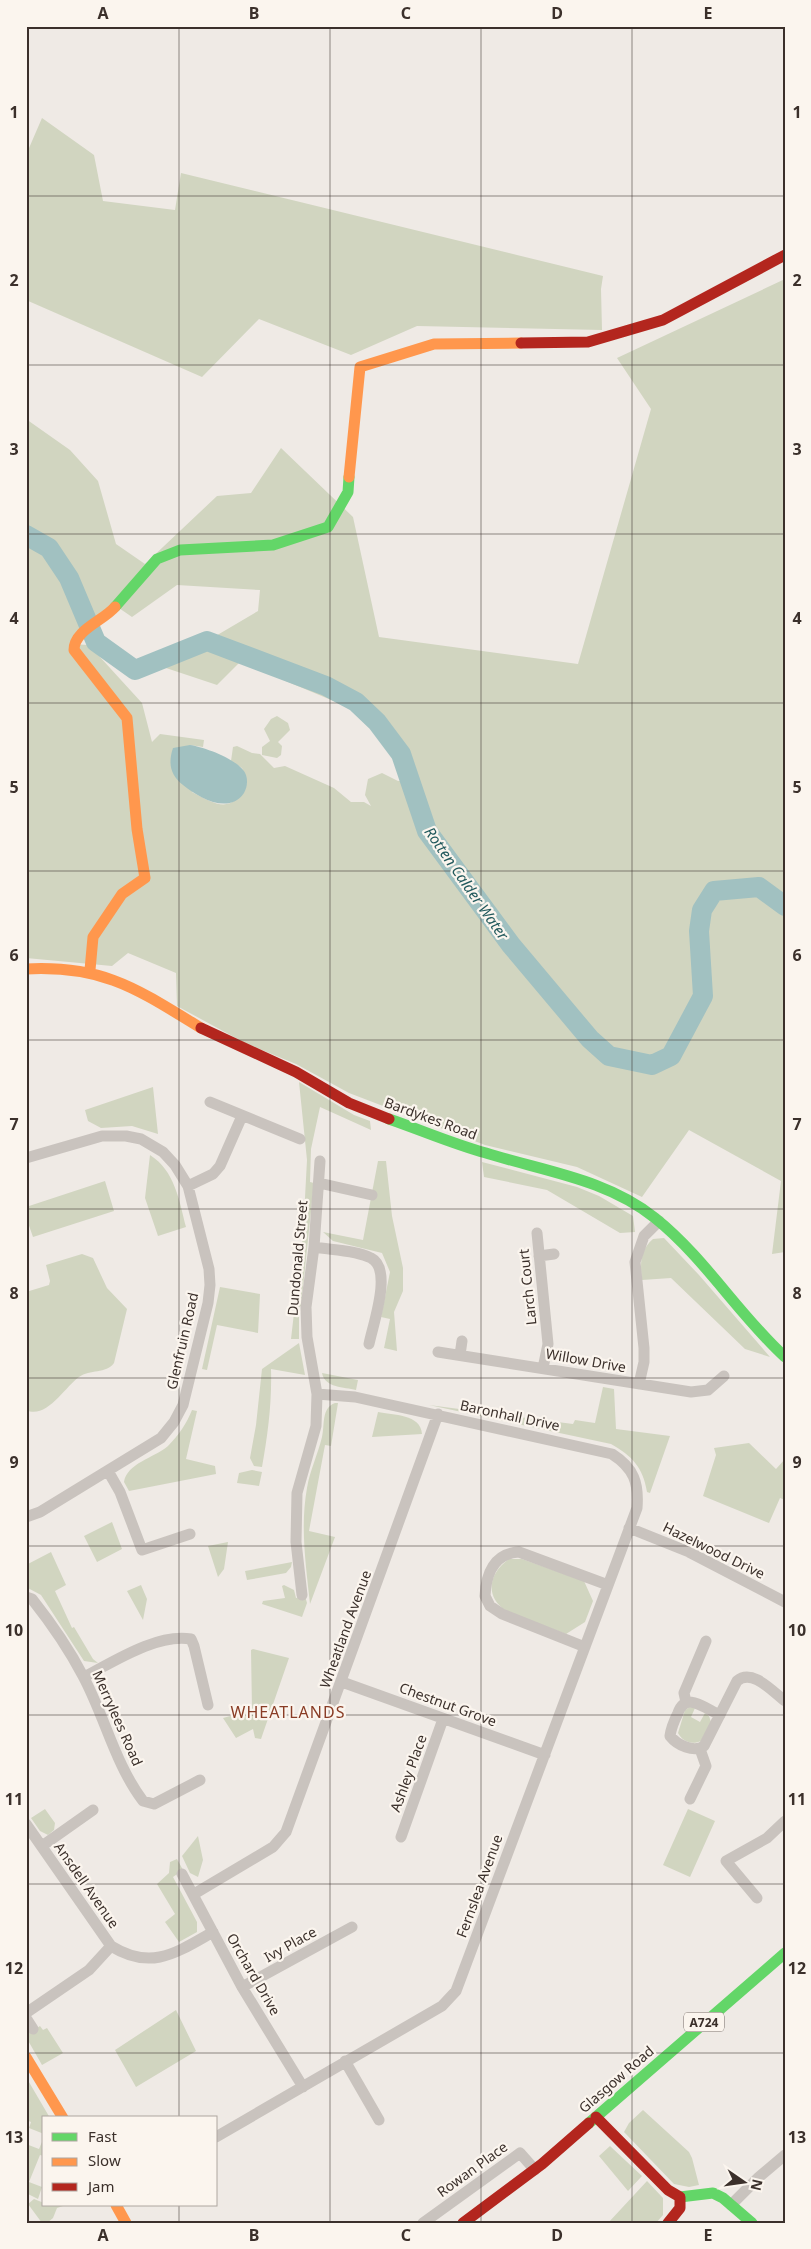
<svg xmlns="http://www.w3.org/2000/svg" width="811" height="2249" font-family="'Noto Sans',sans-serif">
  <rect width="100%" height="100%" fill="#efeae5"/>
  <path fill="#d1d5c0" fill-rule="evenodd" d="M42,118L94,155L103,201L175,210L181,173L603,276L601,289L602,330L417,326L351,355L259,319L202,377L26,300V155Z
    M785,279V1252L772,1254L781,1181L689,1130L642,1197L577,1167L485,1145L349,1093L296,1064L245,1043L177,1006L176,973L128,953L112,966L26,958V419L70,450L98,481L116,544L145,564L217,496L251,493L281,448L353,517L379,637L578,664L651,409L617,358ZM177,585L260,590L258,611L163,667L217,685L240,662L391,725L409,780L398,781L382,773L368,779L365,795L371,806L364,802H351L334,788L285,766L274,768L260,754L252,753L237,746L233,747L231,761L242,768L247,783C232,814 218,806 192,792L190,745L203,747L204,740L160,734L152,742L142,703L89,645L70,644L116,606L132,617Z
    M277,716L288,723L290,730L278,742L282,746L281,755L277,758L262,755V747L270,741L264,729L271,719Z
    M299,1082L354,1115L370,1121L371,1130L320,1107L311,1149L310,1182L314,1183L301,1306L299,1307V1339H291L303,1235L307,1160Z
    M153,1087L158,1134L132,1126L101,1128L88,1121L85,1110Z
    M150,1155C175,1171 179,1200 186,1227L158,1236L145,1198Z
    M378,1161H386L392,1216L403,1268V1291L394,1312L397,1351L384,1348L390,1319L381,1317L390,1272L382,1253L333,1241L323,1232L363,1240Z
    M482,1162L577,1187L599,1196L633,1216L635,1232L620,1233L547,1190L484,1177Z
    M105,1181L114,1211L33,1237L26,1217V1207Z
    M664,1238L699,1275L770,1357L745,1349L671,1278L642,1280C640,1264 640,1250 653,1239Z
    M82,1254L93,1258L107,1288L127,1309L114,1363C106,1374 90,1369 79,1377C65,1387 46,1420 26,1410V1292L49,1285L50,1281L46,1265Z
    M220,1287L260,1294L258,1333L217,1325L207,1370L202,1369Z
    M299,1343L305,1375L271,1369C272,1402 268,1434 262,1467L254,1466L250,1458L256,1425L262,1369Z
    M322,1373L358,1380L356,1390C344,1387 325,1388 322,1373Z
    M603,1387L614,1389L616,1429L670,1436L650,1493L647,1492C643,1467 632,1456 611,1444L429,1405L573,1424L575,1420L595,1423Z
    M335,1403H338L331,1446L325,1445L309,1531L335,1537L310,1604C306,1566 300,1527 307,1488C310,1470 318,1454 322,1437C325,1425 321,1408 335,1403Z
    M192,1410L197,1411L186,1459L215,1466L216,1474L129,1491L124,1482C127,1463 154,1458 168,1446C178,1436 187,1423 192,1410Z
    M378,1412C393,1415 421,1414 422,1434L372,1437Z
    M749,1443L776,1469L785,1459V1500L780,1498L769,1523L703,1496L716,1455L714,1448Z
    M252,1470L262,1472L259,1486L237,1483L239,1473Z
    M112,1522L122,1549L97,1562L84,1536Z
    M228,1542L224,1569L218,1577L208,1546Z
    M51,1552L66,1585L55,1591L72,1628L74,1627L93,1659L98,1663L84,1661L41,1595L26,1587V1565Z
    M509,1559H522L584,1581L593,1601L585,1622L566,1634L506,1611C484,1596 489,1573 509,1559Z
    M292,1562L291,1567L286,1573L247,1580L245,1571Z
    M141,1585L147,1599L143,1620L127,1591Z
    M284,1585L294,1590L296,1598L305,1596L307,1603L302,1617L262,1604L263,1601L285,1598L282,1586Z
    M253,1649L289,1658L261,1739L255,1738L253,1729L236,1738L223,1718L252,1710L251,1650Z
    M690,1707L695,1708L691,1717L700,1722L705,1713L709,1716L711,1722L701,1741C692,1745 683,1742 678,1733L685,1710Z
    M45,1809L55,1823L54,1830L48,1835L40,1831L31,1818Z
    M688,1809L715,1821L690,1877L663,1865Z
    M198,1836L203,1860L198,1877L190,1873L182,1856Z
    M177,1859L183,1870L173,1877L197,1922V1932L179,1942L165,1922L175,1914L157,1884L169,1873L170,1862Z
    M176,2010L196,2051L136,2087L115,2050Z
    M40,2026L43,2030L47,2028L63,2053L42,2065L26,2037V2028L29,2033Z
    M26,2077L50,2118H44V2134L29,2128L31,2122L26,2120Z
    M643,2110L689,2152L692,2158L699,2185L689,2187L674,2184L624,2132L629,2123Z
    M44,2137V2156L40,2155L29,2182L42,2187L38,2199L26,2193V2144L39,2149Z
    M610,2146L642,2176L628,2191L599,2156Z
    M647,2181L663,2198V2215L656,2223H608Z
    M34,2199L44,2203V2205H66L57,2208L53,2218L47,2223H42L28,2204Z"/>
  <path fill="#a1c1c1" d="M190,745C204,747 241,760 246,775C248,781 247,788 244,793C229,815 199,798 183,785C170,775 168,763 173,748Z"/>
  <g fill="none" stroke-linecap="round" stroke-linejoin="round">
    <path stroke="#a1c1c1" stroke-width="20" d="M26,535L49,548L69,578L96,642L135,670L207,641L326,686L356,702L377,722L401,754L427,831L511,945L590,1039L609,1056L652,1065L671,1056L703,996L699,931L702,910L714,891L759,887L785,906"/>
    <path stroke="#c9c3be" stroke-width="11" d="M210,1102L300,1139
      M26,1158L102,1136H126L141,1139L163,1152L175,1165L188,1186L209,1269L210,1285L208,1303L183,1405L174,1422L161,1438L40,1512L26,1517
      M319,1183L372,1195
      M188,1186L213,1174L220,1166L242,1116
      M537,1233L548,1344L543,1368
      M314,1247C331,1250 356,1250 371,1258C393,1269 373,1324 369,1344
      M539,1256L554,1254
      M438,1352L691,1392L708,1390L724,1376
      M460,1355L462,1341
      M639,1384L644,1362V1348L635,1262L644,1236L659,1221
      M108,1471L120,1492L142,1550L190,1534
      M629,1528L689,1552L785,1602
      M302,1595L296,1542L297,1493L316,1426L317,1394L307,1337L306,1307L314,1247L320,1161
      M26,1597L32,1599C51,1623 69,1649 83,1676C105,1717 115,1764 143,1801L154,1804L200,1780
      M585,1647L502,1614L490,1606L485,1596C486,1574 494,1553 519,1552L608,1585
      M84,1677C113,1662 157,1633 191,1639L194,1646L208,1705
      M342,1682L545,1755
      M686,1702L684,1693L706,1641
      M720,1715C704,1708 686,1691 678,1713C674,1721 671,1728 670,1736C677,1745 694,1753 704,1746L737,1681C752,1668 772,1691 785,1701
      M690,1799L706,1766L700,1749
      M26,1824L111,1946C151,1971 176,1953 213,1932
      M401,1837L443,1719
      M42,1846L93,1810
      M182,1874L242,1987L303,2087
      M194,1894L273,1847L286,1832L438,1414
      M757,1898L726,1861L767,1838L785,1821
      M242,1987L352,1927
      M26,2013L89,1970L111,1946
      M26,2018L33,2029
      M345,2061L379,2120
      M216,2137L442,2006L456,1991L637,1508C639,1483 634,1468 612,1454L355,1397L317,1394
      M731,2205L759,2177L785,2155
      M423,2223L520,2153L535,2170"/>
    <path stroke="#63d668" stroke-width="11" d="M115,607L157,559L180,550L273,545L328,527L348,492L349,477
      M389,1119C421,1130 453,1144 486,1153C543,1171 607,1179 655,1218C705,1258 738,1314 785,1357
      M589,2123L785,1953
      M680,2197L713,2193L723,2198L752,2223"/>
    <path stroke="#ff974d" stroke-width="11" d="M349,477L360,367L434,344L521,343
      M26,969C104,965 137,989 201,1028
      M90,970L93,937L122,894L145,878L137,829L127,718L74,650C74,630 103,621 115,607
      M26,2057L63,2118
      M116,2205L126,2223"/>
    <path stroke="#b3261e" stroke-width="11" d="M521,343L588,342L663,320L785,255
      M201,1028L296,1072L349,1103L389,1119
      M596,2117L668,2190L680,2197V2208L668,2223
      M463,2223L542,2164L589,2123"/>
  </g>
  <path fill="none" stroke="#3b302b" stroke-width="1" stroke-opacity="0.55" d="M179,26V2118M330,26V2223M481,26V2223M632,26V2223M26,196H785M26,365H785M26,534H785M26,703H785M26,871H785M26,1040H785M26,1209H785M26,1378H785M26,1546H785M26,1715H785M26,1884H785M26,2053H785M179,2205V2223"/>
  <g text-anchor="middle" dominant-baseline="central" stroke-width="4.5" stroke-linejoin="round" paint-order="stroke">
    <rect fill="#fbf5ee" stroke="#756b66" stroke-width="1" x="684" y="2012.5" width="40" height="19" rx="4"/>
    <g font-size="12" font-weight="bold" fill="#3b302b">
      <text x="704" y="2022">A724</text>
    </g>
    <g font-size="14" fill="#3b302b" stroke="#fbf5ee">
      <text transform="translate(431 1118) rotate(20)">Bardykes Road</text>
      <text transform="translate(297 1258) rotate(-85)">Dundonald Street</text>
      <text transform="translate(527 1287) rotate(-96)">Larch Court</text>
      <text transform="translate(182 1341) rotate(-77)">Glenfruin Road</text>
      <text transform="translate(586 1360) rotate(10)">Willow Drive</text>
      <text transform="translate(510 1415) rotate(12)">Baronhall Drive</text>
      <text transform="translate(714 1550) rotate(26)">Hazelwood Drive</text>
      <text transform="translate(345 1629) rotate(-70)">Wheatland Avenue</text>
      <text transform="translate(448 1704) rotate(20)">Chestnut Grove</text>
      <text transform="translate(118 1718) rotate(66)">Merrylees Road</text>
      <text transform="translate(408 1773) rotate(-70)">Ashley Place</text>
      <text transform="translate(87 1885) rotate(55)">Ansdell Avenue</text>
      <text transform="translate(479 1886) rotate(-70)">Fernslea Avenue</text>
      <text transform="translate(290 1944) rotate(-29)">Ivy Place</text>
      <text transform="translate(254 1974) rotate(60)">Orchard Drive</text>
      <text transform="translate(616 2079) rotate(-41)">Glasgow Road</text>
      <text transform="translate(472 2169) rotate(-36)">Rowan Place</text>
    </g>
    <g font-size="15" font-style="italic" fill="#21595c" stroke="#fbf5ee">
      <text transform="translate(467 883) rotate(55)">Rotten Calder Water</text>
    </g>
    <g font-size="16" letter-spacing="1" fill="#893c25" stroke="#fbf5ee">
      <text x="288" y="1712">WHEATLANDS</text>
    </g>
  </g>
  <rect width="811" height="2249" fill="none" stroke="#fbf5ee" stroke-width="55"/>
  <rect x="42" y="2116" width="175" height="90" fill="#fbf5ee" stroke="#aea6a0"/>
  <rect x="52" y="2133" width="25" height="8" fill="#63d668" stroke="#aea6a0"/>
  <text x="88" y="2142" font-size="15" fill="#3b302b">Fast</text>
  <rect x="52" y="2158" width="25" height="8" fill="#ff974d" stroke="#aea6a0"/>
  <text x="88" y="2166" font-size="15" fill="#3b302b">Slow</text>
  <rect x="52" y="2183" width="25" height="8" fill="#b3261e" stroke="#aea6a0"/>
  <text x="88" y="2192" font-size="15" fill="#3b302b">Jam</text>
  <g transform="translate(744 2182) rotate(103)" stroke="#fbf5ee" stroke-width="4" paint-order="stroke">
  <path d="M0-4L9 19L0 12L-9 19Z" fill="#3b302b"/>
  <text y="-8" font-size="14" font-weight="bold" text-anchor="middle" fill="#3b302b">N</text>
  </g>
  <rect x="28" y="28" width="756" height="2194" fill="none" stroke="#3b302b" stroke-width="2"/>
  <g font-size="16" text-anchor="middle" font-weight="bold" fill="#3b302b">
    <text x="103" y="19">A</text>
    <text x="254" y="19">B</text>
    <text x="406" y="19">C</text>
    <text x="557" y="19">D</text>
    <text x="708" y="19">E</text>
    <text x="14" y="118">1</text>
    <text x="797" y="118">1</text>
    <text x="14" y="286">2</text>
    <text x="797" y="286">2</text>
    <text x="14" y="455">3</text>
    <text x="797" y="455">3</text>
    <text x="14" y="624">4</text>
    <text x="797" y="624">4</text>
    <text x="14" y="793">5</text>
    <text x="797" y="793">5</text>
    <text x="14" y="961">6</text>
    <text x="797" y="961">6</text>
    <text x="14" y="1130">7</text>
    <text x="797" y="1130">7</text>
    <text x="14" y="1299">8</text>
    <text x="797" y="1299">8</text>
    <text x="14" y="1468">9</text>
    <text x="797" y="1468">9</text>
    <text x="14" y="1636">10</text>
    <text x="797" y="1636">10</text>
    <text x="14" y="1805">11</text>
    <text x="797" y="1805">11</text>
    <text x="14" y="1974">12</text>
    <text x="797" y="1974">12</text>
    <text x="14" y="2143">13</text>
    <text x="797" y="2143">13</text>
    <text x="103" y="2241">A</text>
    <text x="254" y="2241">B</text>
    <text x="406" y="2241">C</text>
    <text x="557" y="2241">D</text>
    <text x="708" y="2241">E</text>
  </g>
</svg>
